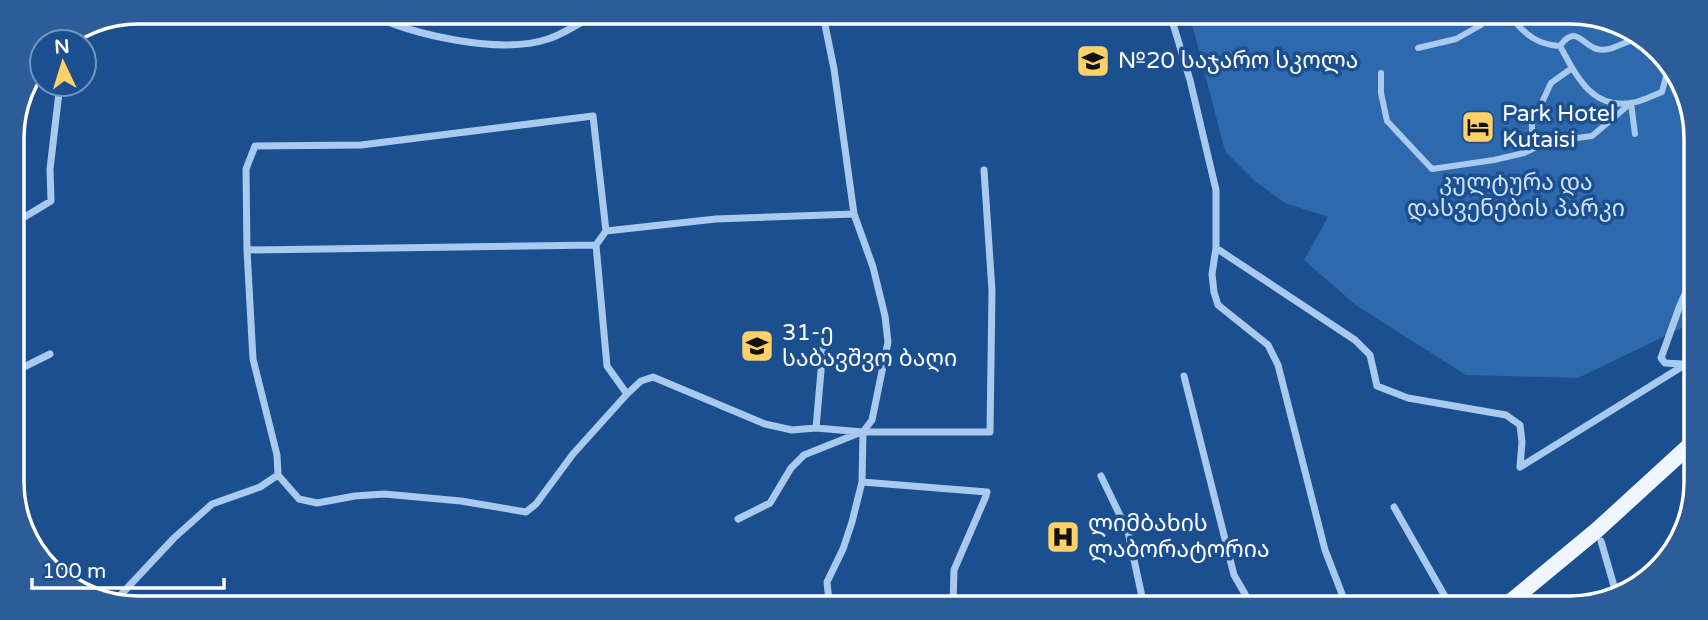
<svg xmlns="http://www.w3.org/2000/svg" width="1708" height="620" font-family="'Varela Round','Noto Sans Georgian',sans-serif">
  <rect width="100%" height="100%" fill="#1b4f8f"/>
  <path fill="#2e69ad" d="M1190,17L1610,19L1665,56L1695,122L1692,323L1578,378L1466,375L1357,306L1304,260L1328,217L1285,203L1256,182L1225,151Z"/>
  <g fill="none" stroke-linecap="round" stroke-linejoin="round">
    <path stroke="#a9c9ee" stroke-width="6" d="M1512,18C1525,35 1539,45 1560,46
      M1560,46C1576,75 1591,109 1631,103C1641,102 1652,96 1662,92L1669,65
      M1560,46C1576,24 1582,45 1597,49C1612,53 1625,39 1640,39
      M1418,48L1456,39L1481,25
      M1381,73V93L1387,121L1432,169L1494,160L1524,153L1547,142L1592,136L1631,103
      M1631,103L1635,134
      M1532,149V124L1551,83L1572,68"/>
    <path stroke="#a9c9ee" stroke-width="7" d="M368,13C412,35 500,55 548,39C564,34 581,22 596,14
      M823,15L834,69L854,214L873,267L885,316L888,342L872,420L863,432L862,482L852,522L843,549L827,582L829,601L833,604
      M1171,17L1190,80L1216,190V248L1212,274L1214,292L1218,305L1268,345L1278,365L1325,550L1347,607
      M65,42L66,40
      M13,224L51,201L50,169L60,84
      M606,231L716,219L854,214
      M1216,248L1355,340L1370,355L1377,386L1408,398L1506,415L1520,425L1522,442L1520,467
      M247,250L596,245
      M1683,364L1665,363L1661,358L1679,308L1692,278
      M14,372L50,354
      M1184,376L1234,575L1252,606
      M816,428L823,348
      M1520,467L1691,361
      M278,475L299,499L317,503L355,496L384,494L461,501L526,512L536,504L573,454L627,394L641,381L653,377L765,424L792,430L816,428L863,432H990L992,291L984,170
      M1101,476L1128,532L1144,606
      M862,482L987,492
      M1394,507L1451,607
      M738,519L770,503L791,468L804,455L859,433
      M1601,541L1616,593
      M115,601L174,538L212,504L260,487L278,475L277,455L253,359L247,250L246,169L255,146L361,145L593,116L606,231L596,245L607,366L627,394
      M953,605L954,570L986,496
      M1021,605H1022"/>
    <path stroke="#f0f6ff" stroke-width="16" d="M1504,607L1597,530L1690,445"/>
  </g>
  <defs>
    <symbol id="school-square" viewBox="-11 -11 22 22"><rect x="-9" y="-9" width="18" height="18" rx="4" fill="#ffd166" stroke="#1b4f8f"/><path d="M0-5L7-2L0 1L-7-2ZM-4 1L0 2.5L4 1V4Q0 6-4 4Z" fill="#111"/></symbol>
    <symbol id="hotel-square" viewBox="-11 -11 22 22"><rect x="-9" y="-9" width="18" height="18" rx="4" fill="#ffd166" stroke="#1b4f8f"/><path d="M-6-4.5h1.5V1H6V5H4.5V3h-9V5H-6ZM-4 0a1.8 1.8 0 1 1 3.6 0ZM.5 0V-2.5h3Q6-2.5 6 0Z" fill="#111"/></symbol>
    <symbol id="hospital-square" viewBox="-11 -11 22 22"><rect x="-9" y="-9" width="18" height="18" rx="4" fill="#ffd166" stroke="#1b4f8f"/><path d="M-5-5h3v3.5h4V-5h3V5h-3V1.5h-4V5h-3Z" fill="#111"/></symbol>
  </defs>
  <g fill-rule="evenodd">
    <use href="#school-square" x="1074" y="42" width="38" height="38"/>
    <use href="#hotel-square" x="1459" y="108" width="38" height="38"/>
    <use href="#school-square" x="738" y="327" width="38" height="38"/>
    <use href="#hospital-square" x="1044" y="518" width="38" height="38"/>
  </g>
  <g text-anchor="middle" dominant-baseline="central" stroke-width="7" stroke-linejoin="round" paint-order="stroke">
    <g font-size="23" fill="#fff" stroke="#1b4f8f" text-anchor="start">
      <text x="1118" y="61">№20 საჯარო სკოლა</text>
      <text x="1502" y="114">Park Hotel<tspan x="1502" dy="26">Kutaisi</tspan></text>
      <text x="782" y="333">31-ე<tspan x="782" dy="26">საბავშვო ბაღი</tspan></text>
      <text x="1088" y="524">ლიმბახის<tspan x="1088" dy="26">ლაბორატორია</tspan></text>
    </g>
    <g font-size="23" fill="#cfe3fa" stroke="#1b4f8f">
      <text x="1516" y="183">კულტურა და<tspan x="1516" dy="26">დასვენების პარკი</tspan></text>
    </g>
  </g>
  <path d="M0 0H1708V620H0ZM138 24H1570A114 114 0 0 1 1684 138V482A114 114 0 0 1 1570 596H138A114 114 0 0 1 24 482V138A114 114 0 0 1 138 24Z" fill="#2d5d98" fill-rule="evenodd"/>
  <path fill="none" stroke="#fff" stroke-width="3.5" d="M138 24H1570A114 114 0 0 1 1684 138V482A114 114 0 0 1 1570 596H138A114 114 0 0 1 24 482V138A114 114 0 0 1 138 24Z"/>
  <g transform="translate(63 63) rotate(356)"><circle r="33" fill="#1b4f8f" stroke="#7695bc" stroke-width="2"/>
  <path d="M0-5L12 26L0 18L-12 26Z" fill="#ffd166"/>
  <text y="-10" font-size="19" font-weight="bold" text-anchor="middle" fill="#ffffff">N</text>
  </g>
  <path d="M32 578v10h192v-10" fill="none" stroke="#ffffff" stroke-width="3.5"/>
  <text x="42" y="578" font-size="21" fill="#ffffff" stroke="#1b4f8f" stroke-width="5" paint-order="stroke">100 m</text>
</svg>
